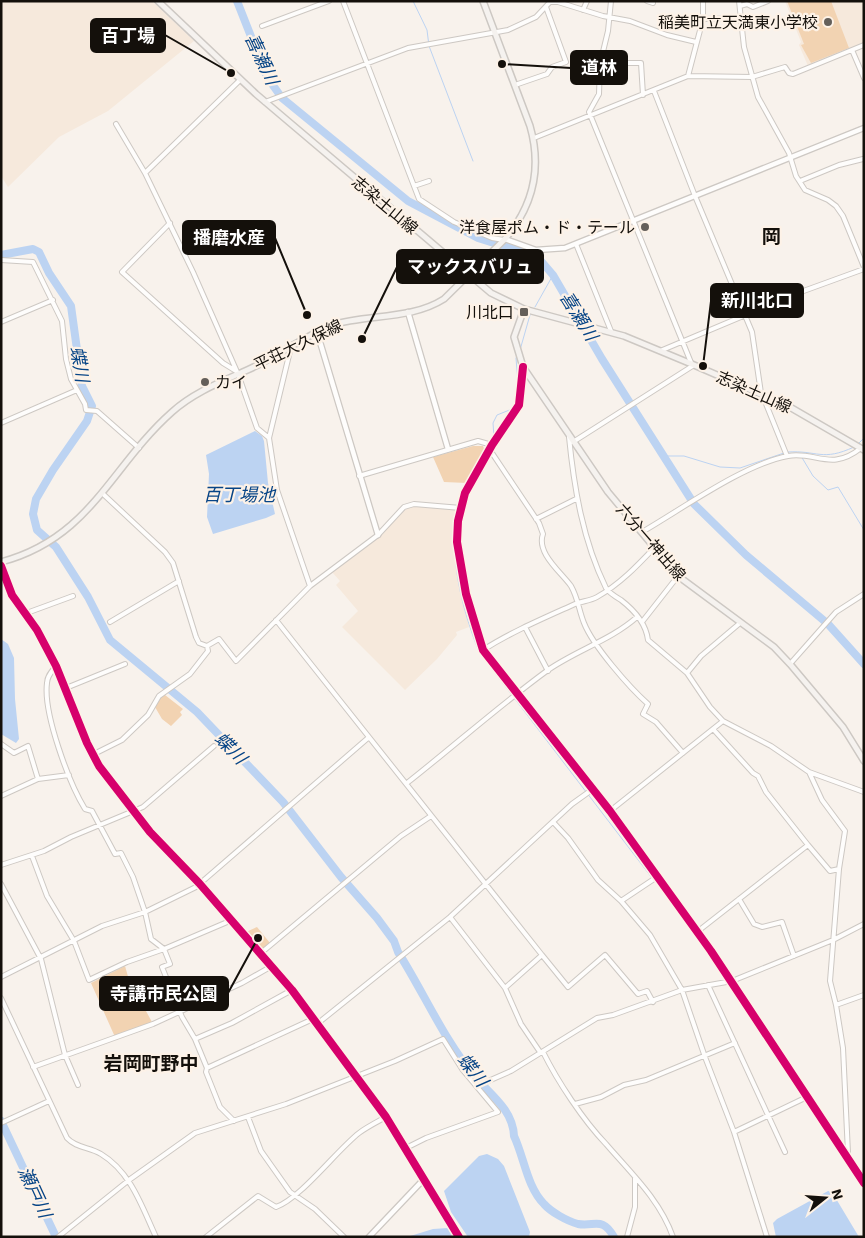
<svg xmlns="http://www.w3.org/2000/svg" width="865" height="1238" font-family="'Work Sans','Noto Sans JP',sans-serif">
  <rect width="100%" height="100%" fill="#f8f2ec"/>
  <path fill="#f6e9dc" d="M1,1H152L194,41L108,111L59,137L8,187L1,176Z
    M785,1H864V43L808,66L799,45L801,42Z
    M410,506L457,510L453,541L469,627L456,632L457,635L437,659L405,690L342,627L358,611L336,585L340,581L332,572L382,535L396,517Z"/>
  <path fill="#f2d3b2" d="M787,1H831L849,48L811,63L801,45L804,44Z
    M473,446H483L485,451L467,483L444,482L433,457Z
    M165,695L183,709L180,712L182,715L171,726L162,719L155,707L162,696Z
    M257,927L270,943L261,950L246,932Z
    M125,966L129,980L152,1022L132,1032L115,1037L91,983Z"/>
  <path fill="#bcd3f2" d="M255,431L262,436L264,441L268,483L275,514L266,518L213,534L207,517L209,474L206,455Z
    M1,639L8,644L14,658L15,699L19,739L16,743L1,734Z
    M487,1154L498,1159L504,1166L530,1232L529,1237H468L451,1212L444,1191L479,1156Z
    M828,1191L832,1192L859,1237H776L773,1223L777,1219Z
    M448,1228L453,1237H407L433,1229Z"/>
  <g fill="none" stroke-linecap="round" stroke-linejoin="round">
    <path stroke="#bcd3f2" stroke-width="1" d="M413,1L427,30L429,46L473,161
      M535,307L553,275
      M520,350L530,315
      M859,443L864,438
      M788,452C817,450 822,462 854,447
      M665,456H684L720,467L740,468L784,453
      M801,456L813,476L828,490L838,487L864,530
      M465,489L494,437L493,423L497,415L512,409L517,398L518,382L516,358
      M459,506L463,493
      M458,510C448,555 462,609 479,652L652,878
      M655,881L705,945L724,974
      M762,1032L864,1188
      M859,1172L864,1171"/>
    <path stroke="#bcd3f2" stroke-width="8" d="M237,1L267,77L282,98L408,201L478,238L526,253L541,261L553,275L602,359L694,504L746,555L828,624L864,664
      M1,255L33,249L39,252L49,273L71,306L82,386L92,406L87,421L53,470L36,499L33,514L37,530L56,547L88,597L110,640L197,712L283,802L341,877L377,918L394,941L398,952C424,993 444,1040 475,1077C491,1095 513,1110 514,1136C524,1157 527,1187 544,1204C551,1212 567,1221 578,1224C595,1227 602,1216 614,1237
      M1,1121L56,1237"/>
    <defs>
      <path id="minor" d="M343,1L419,199L454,222L492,238L504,240
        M611,1L608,31L600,64L599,94L589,112L692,365
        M647,1L653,3
        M703,1V19
        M739,1L744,47L758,97L789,153L796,176L805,190L828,200L836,206L843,216L864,267
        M740,6L747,4L753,7L768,1
        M583,10L587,1
        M262,26L329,1
        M852,50L864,78
        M602,55L626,63H641L643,95
        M688,76L703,19L740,18
        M515,85L547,74L552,67L566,62L546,7
        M654,91L695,196L752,332L761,393
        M265,102L408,48L508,30L536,17L550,2H558L603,16L630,21L667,35L696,42
        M116,124L145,173L193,272L238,374L257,428L269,438
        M534,138L688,76L752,77L785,67L789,73L793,74L864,45
        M145,173L240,80
        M800,181L839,165L863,159
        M414,186L429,181
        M170,223L122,272L223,363L236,371
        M576,244L611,331
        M1,260L33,262L62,321L66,359L71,379L85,404L86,410L97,411L139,448
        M1,322L53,300
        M291,347L269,438L277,490L310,586
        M660,351L798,293L864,269
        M523,367L519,405L492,445L465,493L458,521L457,542L466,594L483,650L610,811L711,951L864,1183
        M762,394L787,456
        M1,423L77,390
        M569,437C574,488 583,541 606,588C609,593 616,597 621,600C634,610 646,624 648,640L687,673L710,707L723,721L771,746L809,772L864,792
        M573,442L694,365
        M490,450L539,523L543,534C536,553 561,572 571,586C578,598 579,611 584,623C593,646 630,688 648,704L643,714L656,722L683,753
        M359,476L478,441L492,445
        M102,493L165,552L173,563L196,637L199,643L207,646
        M536,519L576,499
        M642,532C682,509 744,464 788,456C816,451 831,472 861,448
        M24,614L73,596
        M276,620L542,955L505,988
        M110,622L179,581
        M642,622L678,576
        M525,627L548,671
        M483,650C511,632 544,618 575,604C582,601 590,601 597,597C620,584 637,566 655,547
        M790,664L836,612L864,594
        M56,666C52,671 47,676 47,683C43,713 69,783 85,809L92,811L115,854L121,853L133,877L145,912L151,939L164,949L170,964L162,967L182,1017L195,1039L207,1068L206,1072L220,1107L234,1121
        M687,673L701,656L740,623
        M66,688L125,664
        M1,744L14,753L28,746L38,779
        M92,755L122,740L148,715L159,696L190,674L208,651L207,646L219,639L236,661L310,586L378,535L404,507L414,504L461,508
        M809,772L822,800L845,831L839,869L830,981L836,1005L843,1048L848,1153L846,1159
        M407,783C454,746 500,705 548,670C577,650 611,640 637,617
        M1,796L38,779L69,775
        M610,811L723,721
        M554,823L568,838L598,880L621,901L650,935L682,990L705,1057L734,1132L767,1237
        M808,845L830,871L839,869
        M32,856L47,896L74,941L89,980L127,962L164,949L232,920
        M1,865L44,851L71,837L143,807L214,746
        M1,884L41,959L65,1055L78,1085
        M739,899L754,924L762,927L782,922L794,956
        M621,901L657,877
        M450,917L505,988L521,1024L540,1052
        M697,932L808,845L766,792L758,776L753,773L713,729
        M261,953L401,836L431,816
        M542,955L568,987L605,955L638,994L647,991L653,1002
        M1,977L102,926L145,912L196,887L368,738
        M708,985L785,1152
        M1,998L67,1138C76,1148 90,1147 101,1154C131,1172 142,1207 156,1237
        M836,1005L864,995
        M317,1024L450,917L572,804L593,789
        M195,1039L232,1023L292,990
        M543,1052C558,1082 583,1120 606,1144C631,1173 660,1200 673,1237
        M33,1067L153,1024L242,983L272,966
        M207,1068L313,1019
        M477,1086L511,1071L597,1018L613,1015L682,990L732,981L833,940L864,924
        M575,1104L601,1097L624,1085L646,1080L735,1043
        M248,1117L261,1151L290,1192L315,1209L344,1237
        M1,1123L49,1101
        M734,1132L807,1097
        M58,1237L129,1180L195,1133L286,1104L395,1061L443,1039L462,1069L498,1112L426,1138L406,1148
        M206,1237L258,1196L276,1207C300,1199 337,1150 359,1133C367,1127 377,1122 386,1117
        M627,1237L635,1207V1178"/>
      <path id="tertiary" d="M505,239L536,250L565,248L864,128
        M408,312L448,449
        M317,332L378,535
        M1,566L12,595L37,630L56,666L87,743L99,766L150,832L199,883L292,990L386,1117L459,1237
        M369,1237L424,1179"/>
      <path id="secondary" d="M158,1L256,94L491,293L524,309L624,336L694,365L788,406L864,450
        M524,309L514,337L523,367L608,492L678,576L774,647L790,664L843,727L864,761
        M1,562C91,538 110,467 172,412C196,390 229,379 258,365C283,352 306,336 332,325C368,314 411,320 444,299L505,239C534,205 542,168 530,126L483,1"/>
    </defs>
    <use href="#minor" stroke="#cdc8c3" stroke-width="6"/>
    <use href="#tertiary" stroke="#cdc8c3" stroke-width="7"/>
    <use href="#secondary" stroke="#cdc8c3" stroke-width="8"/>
    <use href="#minor" stroke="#fefdfc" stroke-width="4"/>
    <use href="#tertiary" stroke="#fefdfc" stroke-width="4.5"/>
    <use href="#secondary" stroke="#f5f2ef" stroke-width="5"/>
    <defs>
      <path id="cycleway" d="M523,367L519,405L492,445L465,493L458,521L457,542L466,594L483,650L610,811L711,951L864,1183
        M1,566L12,595L37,630L56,666L87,743L99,766L150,832L199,883L292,990L386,1117L459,1237"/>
    </defs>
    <use href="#cycleway" stroke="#fdf2e7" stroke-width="11"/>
    <use href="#cycleway" stroke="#d6006c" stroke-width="8"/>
  </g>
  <g fill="#645f5a" stroke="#fdf2e7" stroke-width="2">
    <circle cx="828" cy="22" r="5"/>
    <circle cx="645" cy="227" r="5"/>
    <rect x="519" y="307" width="10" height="10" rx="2.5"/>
    <circle cx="205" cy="382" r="5"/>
  </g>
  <g text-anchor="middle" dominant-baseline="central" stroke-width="4.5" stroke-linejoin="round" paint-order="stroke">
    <g font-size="16" fill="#14100b" stroke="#fdf2e7" text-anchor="end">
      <text x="818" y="22">稲美町立天満東小学校</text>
      <text x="635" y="227">洋食屋ポム・ド・テール</text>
      <text x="514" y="312">川北口</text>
      <text x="215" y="382" text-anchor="start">カイ</text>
    </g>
    <g font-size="16" fill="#14100b" stroke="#fdf2e7">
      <text transform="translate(385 205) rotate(40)">志染土山線</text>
      <text transform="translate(298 345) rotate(-26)">平荘大久保線</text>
      <text transform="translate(754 392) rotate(24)">志染土山線</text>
      <text transform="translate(651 542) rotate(49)">六分一神出線</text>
    </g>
    <g font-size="18" font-style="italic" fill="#064486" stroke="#fdf2e7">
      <text transform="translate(262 59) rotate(65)">喜瀬川</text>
      <text transform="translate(579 316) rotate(58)">喜瀬川</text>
      <text transform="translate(80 364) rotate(80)">蝶川</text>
      <text x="239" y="494">百丁場池</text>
      <text transform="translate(231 748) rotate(46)">蝶川</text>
      <text transform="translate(473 1070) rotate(52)">蝶川</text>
      <text transform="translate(35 1192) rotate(65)">瀬戸川</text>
    </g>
    <g font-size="19" font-weight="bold" fill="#14100b" stroke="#fdf2e7">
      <text x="771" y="236">岡</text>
      <text x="151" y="1063">岩岡町野中</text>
    </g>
  </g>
  <path fill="none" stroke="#14100b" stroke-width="2" d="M231 73L165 35M502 64L571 68M307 315L275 238M362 339L397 267M703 366L711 301M258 938L228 993"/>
  <g fill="#14100b" stroke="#fdf2e7" stroke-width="2">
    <circle cx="231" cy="73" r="5"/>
    <circle cx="502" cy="64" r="5"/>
    <circle cx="307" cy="315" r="5"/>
    <circle cx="362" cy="339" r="5"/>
    <circle cx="703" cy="366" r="5"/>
    <circle cx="258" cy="938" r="5"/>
  </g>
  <g fill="#14100b" stroke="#14100b" stroke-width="2">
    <rect x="91" y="19" width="74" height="33" rx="5"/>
    <rect x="571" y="51" width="56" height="33" rx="5"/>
    <rect x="183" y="221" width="92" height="33" rx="5"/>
    <rect x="397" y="250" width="146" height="33" rx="5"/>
    <rect x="711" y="284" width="92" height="33" rx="5"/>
    <rect x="100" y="977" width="128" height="33" rx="5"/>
  </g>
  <g font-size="18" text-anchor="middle" font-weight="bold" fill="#fff">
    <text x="128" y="42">百丁場</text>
    <text x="599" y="74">道林</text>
    <text x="229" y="244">播磨水産</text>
    <text x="470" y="273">マックスバリュ</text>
    <text x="757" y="307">新川北口</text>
    <text x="164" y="1000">寺講市民公園</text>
  </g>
  <rect width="865" height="1238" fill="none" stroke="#14100b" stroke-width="5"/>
  <g transform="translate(825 1198) rotate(73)" stroke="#fdf2e7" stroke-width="4" paint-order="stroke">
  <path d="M0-4L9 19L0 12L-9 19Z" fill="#14100b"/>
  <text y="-8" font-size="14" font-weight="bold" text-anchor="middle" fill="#14100b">N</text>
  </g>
</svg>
